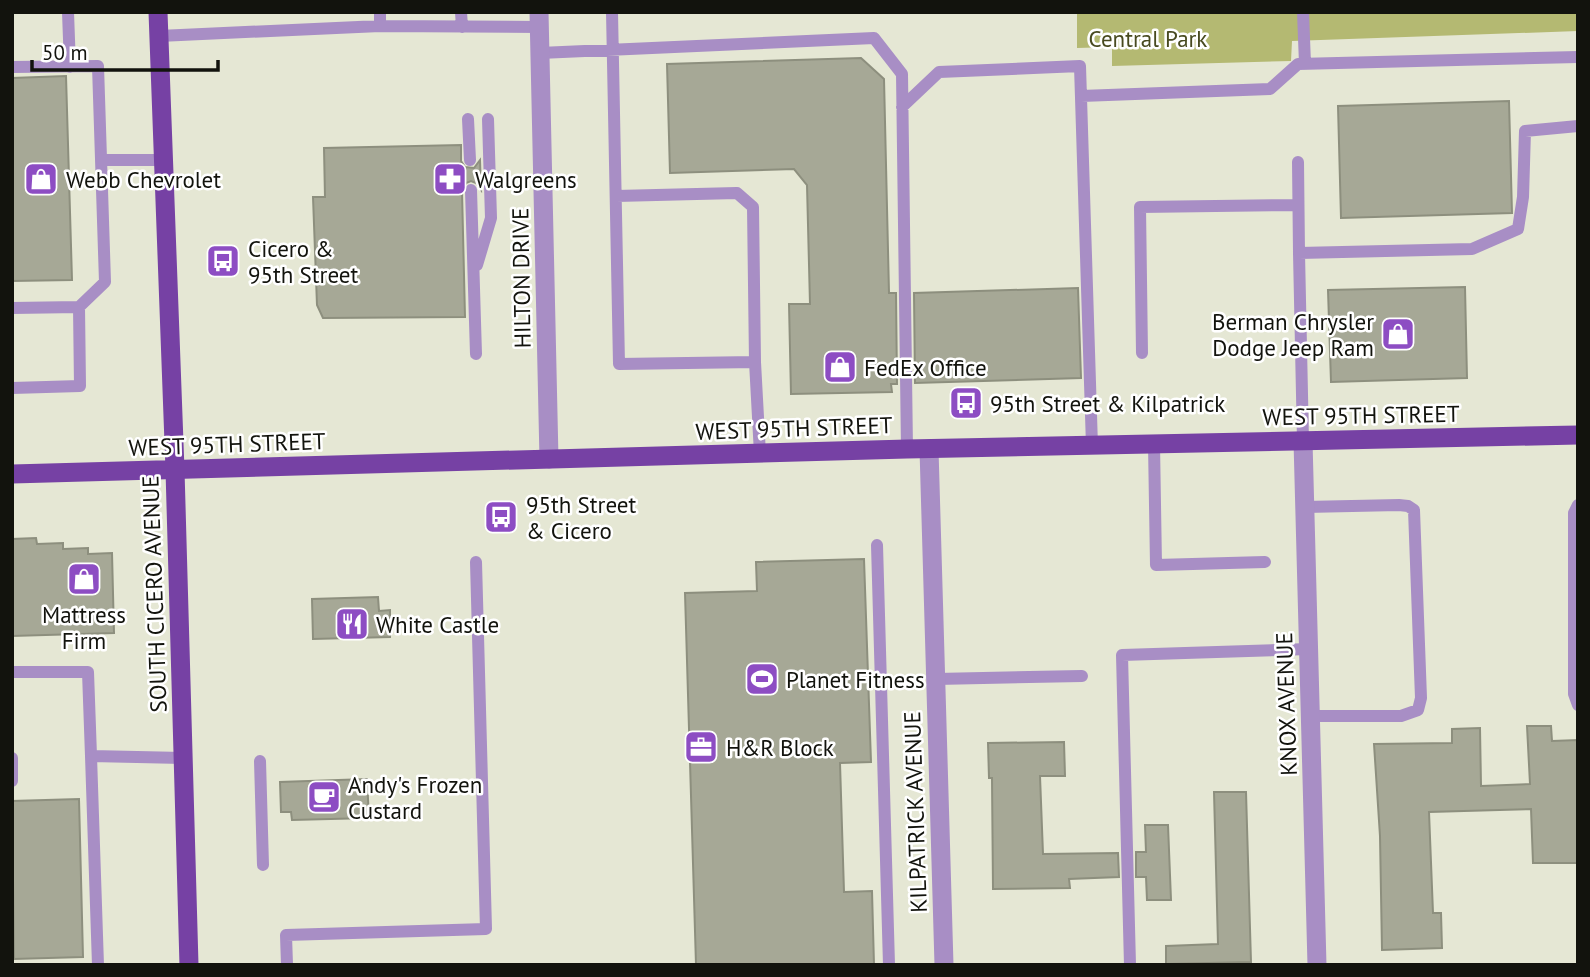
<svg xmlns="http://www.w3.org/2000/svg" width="1590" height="977" font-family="'PT Sans',sans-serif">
  <rect width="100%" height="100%" fill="#e5e7d4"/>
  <path fill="#b4b972" d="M1077,12H1578V31L1292,41L1291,61L1112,66V47L1077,48Z"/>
  <path fill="#a6a896" stroke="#8d8f7e" stroke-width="2" d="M861,58L884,79L889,293H896L897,384H891L892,392L791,394L789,304H810L807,185L794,169L670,173L667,64Z
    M66,76L72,280L12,281V78Z
    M1509,101L1512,213L1341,218L1338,106Z
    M461,145V161L465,167L474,168L480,160L481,190L476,183L471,181L466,183L462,191L465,317L323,318L317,305L313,197H325L324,148Z
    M1465,287L1467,378L1331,382L1328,290Z
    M1078,288L1081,378L915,383L914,293Z
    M36,538L37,544L63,543V549L88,548V554L112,553L114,633L12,636V539Z
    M864,559L871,762L840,763L844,892L872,891L874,965H696L685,593L757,591L756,562Z
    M378,597L379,611L390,610V637L313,639L312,599Z
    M1527,726H1551L1552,741L1578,740V863H1533L1531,809L1429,812L1433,913H1441L1442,948L1382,950L1380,836L1374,744L1452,743V729L1480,728L1481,786L1530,784Z
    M1064,742L1065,776H1040L1043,854L1118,853L1119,877L1069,879L1070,888L993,889L992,778H989L988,743Z
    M367,779L369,818L292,820L291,812H281L280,782Z
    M1214,792H1246L1251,962L1166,964V946L1218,944Z
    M79,799L83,957L14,959L12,801Z
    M1145,825H1168L1171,900H1147L1146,877H1136V852H1146Z"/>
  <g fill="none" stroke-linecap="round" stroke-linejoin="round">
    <path stroke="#a88ec5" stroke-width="12" d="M68,12L70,67
      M380,12V26
      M461,12L462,27
      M612,12L619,364L755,362L753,207L737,193L616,196
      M1303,12L1305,64
      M159,36L380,26L540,27
      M540,53L874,38L902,74L907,449
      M12,67L98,66L105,282L79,307
      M1081,96L1270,89L1298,64L1578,57
      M902,107L939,72L1080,66L1092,446
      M468,119L470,160
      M101,160H164
      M1298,162L1299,253
      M471,190L476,354
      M477,265L491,218L488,119
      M12,308L79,307L80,386L12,388
      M1142,353L1140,207L1298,205
      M755,362L760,454
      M1303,441L1299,253L1472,249L1518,229L1523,197L1525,131L1578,126
      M1154,444L1156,565L1265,562
      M1578,505L1574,513V694L1578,705
      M1305,507L1399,505L1408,506L1414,510L1421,698L1418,710L1401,716H1311
      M877,545L889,965
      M12,672H88L91,756L183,758
      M936,679L1082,676
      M91,756L98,965
      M12,758V781
      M260,761L263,865
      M287,965L286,935L486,929L476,562
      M1130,965L1122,655L1309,649"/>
    <path stroke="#a88ec5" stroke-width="19" d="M539,12L549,459
      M1303,441L1317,965
      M929,449L944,965"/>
    <path stroke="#7641a4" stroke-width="19" d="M158,12L175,470L189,965
      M12,474L907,449L1578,435"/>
  </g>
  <defs>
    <symbol id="shop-square" viewBox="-11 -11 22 22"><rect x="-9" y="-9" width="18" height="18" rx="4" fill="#8d4dc3" stroke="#fff"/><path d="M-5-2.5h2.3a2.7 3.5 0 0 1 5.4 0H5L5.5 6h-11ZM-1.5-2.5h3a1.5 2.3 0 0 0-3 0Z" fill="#fff"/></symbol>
    <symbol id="pharmacy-square" viewBox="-11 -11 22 22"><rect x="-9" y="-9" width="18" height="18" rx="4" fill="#8d4dc3" stroke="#fff"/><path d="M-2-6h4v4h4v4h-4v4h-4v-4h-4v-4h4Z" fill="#fff"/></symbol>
    <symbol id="bus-square" viewBox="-11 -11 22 22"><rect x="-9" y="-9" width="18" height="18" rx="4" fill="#8d4dc3" stroke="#fff"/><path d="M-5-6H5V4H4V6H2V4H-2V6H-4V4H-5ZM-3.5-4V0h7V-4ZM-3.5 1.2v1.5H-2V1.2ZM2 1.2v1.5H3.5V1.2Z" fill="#fff"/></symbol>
    <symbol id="restaurant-square" viewBox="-11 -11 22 22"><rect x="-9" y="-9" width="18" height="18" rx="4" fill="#8d4dc3" stroke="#fff"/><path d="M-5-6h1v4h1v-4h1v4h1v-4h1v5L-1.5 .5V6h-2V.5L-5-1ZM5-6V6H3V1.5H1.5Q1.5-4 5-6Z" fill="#fff"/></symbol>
    <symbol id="stadium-square" viewBox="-11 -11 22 22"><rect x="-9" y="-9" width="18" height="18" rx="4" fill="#8d4dc3" stroke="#fff"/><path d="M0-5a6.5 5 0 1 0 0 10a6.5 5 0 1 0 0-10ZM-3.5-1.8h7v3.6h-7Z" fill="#fff"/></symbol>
    <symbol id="office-square" viewBox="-11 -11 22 22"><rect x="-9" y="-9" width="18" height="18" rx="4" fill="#8d4dc3" stroke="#fff"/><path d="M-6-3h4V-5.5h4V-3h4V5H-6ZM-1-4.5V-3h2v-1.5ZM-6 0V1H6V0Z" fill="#fff"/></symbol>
    <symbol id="cafe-square" viewBox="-11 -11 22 22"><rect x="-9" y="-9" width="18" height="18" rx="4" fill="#8d4dc3" stroke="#fff"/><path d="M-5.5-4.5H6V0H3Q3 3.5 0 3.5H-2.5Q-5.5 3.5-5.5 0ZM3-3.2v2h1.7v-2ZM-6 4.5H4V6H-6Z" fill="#fff"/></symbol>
  </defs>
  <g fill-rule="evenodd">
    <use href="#shop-square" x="22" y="160" width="38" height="38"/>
    <use href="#pharmacy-square" x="431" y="160" width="38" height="38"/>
    <use href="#bus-square" x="204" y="242" width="38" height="38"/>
    <use href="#shop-square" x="1379" y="315" width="38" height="38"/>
    <use href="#shop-square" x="821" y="348" width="38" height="38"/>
    <use href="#bus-square" x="947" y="384" width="38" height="38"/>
    <use href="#bus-square" x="482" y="498" width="38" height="38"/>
    <use href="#shop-square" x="65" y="560" width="38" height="38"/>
    <use href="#restaurant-square" x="333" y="605" width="38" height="38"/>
    <use href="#stadium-square" x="743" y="660" width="38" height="38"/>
    <use href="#office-square" x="682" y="728" width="38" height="38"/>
    <use href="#cafe-square" x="305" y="778" width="38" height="38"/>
  </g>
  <g text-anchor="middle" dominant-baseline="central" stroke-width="5" stroke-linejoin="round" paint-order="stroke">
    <g font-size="23" fill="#484a20" stroke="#fff">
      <text x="1148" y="38">Central Park</text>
    </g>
    <g font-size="23" fill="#12130d" stroke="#fff" text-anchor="start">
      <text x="66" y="179">Webb Chevrolet</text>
      <text x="475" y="179">Walgreens</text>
      <text x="248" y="248">Cicero &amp;<tspan x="248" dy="26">95th Street</tspan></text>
      <text x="1374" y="321" text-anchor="end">Berman Chrysler<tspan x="1374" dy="26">Dodge Jeep Ram</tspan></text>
      <text x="864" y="367">FedEx Office</text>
      <text x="990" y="403">95th Street &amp; Kilpatrick</text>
      <text x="526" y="504">95th Street<tspan x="526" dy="26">&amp; Cicero</tspan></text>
      <text x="84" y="614" text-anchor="middle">Mattress<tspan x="84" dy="26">Firm</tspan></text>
      <text x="376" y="624">White Castle</text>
      <text x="786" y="679">Planet Fitness</text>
      <text x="726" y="747">H&amp;R Block</text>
      <text x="348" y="784">Andy's Frozen<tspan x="348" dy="26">Custard</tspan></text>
    </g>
    <g font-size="23" fill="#12130d" stroke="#fff">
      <text transform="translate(521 278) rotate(-91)">HILTON DRIVE</text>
      <text transform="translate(1361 415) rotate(-1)">WEST 95TH STREET</text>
      <text transform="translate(794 428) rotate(-2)">WEST 95TH STREET</text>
      <text transform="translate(227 444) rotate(-2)">WEST 95TH STREET</text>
      <text transform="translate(154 594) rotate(-92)">SOUTH CICERO AVENUE</text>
      <text transform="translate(1286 704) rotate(-92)">KNOX AVENUE</text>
      <text transform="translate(915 812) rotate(-92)">KILPATRICK AVENUE</text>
    </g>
  </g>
  <rect width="1590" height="977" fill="none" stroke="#12130d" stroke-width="28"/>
  <path d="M32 60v10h186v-10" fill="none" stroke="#12130d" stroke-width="3.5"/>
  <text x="42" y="60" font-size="21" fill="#12130d" stroke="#ffffff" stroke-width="5" paint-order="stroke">50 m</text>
</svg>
